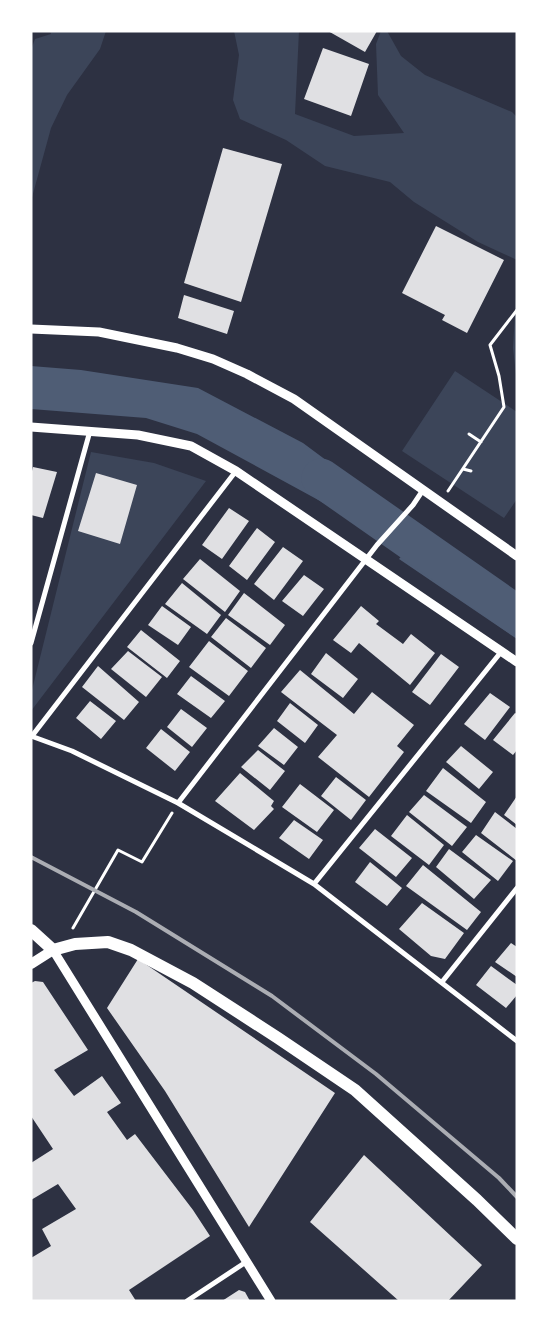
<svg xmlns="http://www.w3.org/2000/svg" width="548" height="1332" font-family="'Exo 2',sans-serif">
  <rect width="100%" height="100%" fill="#2d3142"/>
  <path fill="#3c4559" d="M50,31H106L100,49L67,95L51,128L31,201V50L35,39L51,34Z
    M234,31H299L295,114L354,136L404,133L378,95L376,44L381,31H387L401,56L425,75L512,112L517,117V260L478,242L414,202L390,182L325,166L286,140L240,119L233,100L239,55Z
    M517,279V384L513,348Z
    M455,371L517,412V499L504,518L402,451Z
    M91,452L154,463L206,481L31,711V694Z"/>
  <path fill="#4f5d75" d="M31,366L81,370L198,388L303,443L373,495L355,520L197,434L146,418L31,409Z
    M424,530L517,597V639L399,559Z"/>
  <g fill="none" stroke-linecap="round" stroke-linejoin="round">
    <path stroke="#4f5d75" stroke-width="39" d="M321,478L517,615"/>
  </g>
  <path fill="#e0e0e3" d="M328,31H377L365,52Z
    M323,48L369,64L351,116L304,99Z
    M223,148L282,164L241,302L184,283Z
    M436,226L504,260L467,333L442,320L445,315L402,293Z
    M184,295L234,311L227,334L178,318Z
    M33,467L57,472L43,518L31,515V475Z
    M96,473L137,485L120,544L78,531Z
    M229,508L249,521L222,559L202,545Z
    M257,528L275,542L247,580L229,566Z
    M283,547L303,561L274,600L254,584Z
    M200,559L240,591L225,612L183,579Z
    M304,575L324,589L303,616L282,601Z
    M182,583L221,615L207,634L165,604Z
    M244,593L285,625L270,645L228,615Z
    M162,606L191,627L178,645L148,625Z
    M361,606L379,621L376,624L403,644L411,634L435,653L410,685L359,643L351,653L333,640Z
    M226,618L266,648L251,668L211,637Z
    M141,630L180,661L167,678L127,647Z
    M209,641L248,671L229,696L189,667Z
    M128,651L162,677L146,697L111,669Z
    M326,653L358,679L343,698L311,674Z
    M441,654L459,667L430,705L412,692Z
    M98,666L139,702L124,720L82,687Z
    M300,670L354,714L372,692L414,725L397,746L404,752L369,797L318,757L337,735L281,692Z
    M191,676L225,701L211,718L177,694Z
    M490,693L510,707L485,740L464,724Z
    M90,701L116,721L101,739L76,718Z
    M290,703L318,725L305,743L277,721Z
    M181,709L207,728L192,747L167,727Z
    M515,713L517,714V750L513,755L493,740Z
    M274,728L298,747L284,765L258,746Z
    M161,729L190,752L175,771L146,748Z
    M461,746L493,772L479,789L446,762Z
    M258,750L285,771L270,790L241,767Z
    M443,768L486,802L471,823L426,791Z
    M240,773L274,801L271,806L274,809L254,830L215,801Z
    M336,777L366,800L351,820L321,796Z
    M300,784L334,810L317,832L282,807Z
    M424,795L467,827L452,846L409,812Z
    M517,796V825L504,815Z
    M495,812L517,829V861L481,833Z
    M407,815L444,845L429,865L391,836Z
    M294,820L323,840L309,859L279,838Z
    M375,829L412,858L396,877L359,848Z
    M476,835L513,861L498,881L462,852Z
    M449,849L491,880L474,899L436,867Z
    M370,862L402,888L387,906L355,882Z
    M423,865L481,912L467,930L406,886Z
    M422,903L464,933L445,959L431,956L399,929Z
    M511,943L517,947V977L495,962Z
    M138,959L335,1093L249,1227L165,1091L107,1008Z
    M491,966L517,985V995L506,1008L476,985Z
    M35,981L43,982L88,1050L54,1070L74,1096L102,1076L121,1103L107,1112L127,1140L135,1134L193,1210L210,1236L129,1290L136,1301H31V1258L51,1246L42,1229L76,1209L58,1184L31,1200V1163L53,1149L31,1116V983Z
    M364,1155L482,1265L448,1301H399L310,1222Z
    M239,1290L245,1292L250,1301H222Z"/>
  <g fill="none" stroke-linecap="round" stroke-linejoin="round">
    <path stroke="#fff" stroke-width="3" d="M469,434L481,442
      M463,469L471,471
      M448,491L504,407L499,376L490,345L517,310
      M73,928L118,850L142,862L172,813"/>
    <path stroke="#fff" stroke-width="5" d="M31,643L90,431
      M31,736L72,751L178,803L314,884L517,1041
      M32,736L236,471
      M178,803L377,545L413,505L423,490
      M314,884L501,652
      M442,982L517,888
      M187,1301L246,1262"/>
    <path stroke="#fff" stroke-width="9" d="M31,329L99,332L177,348L213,359L247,374L294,399L517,556
      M31,427L138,435L191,446L236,471L517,662
      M53,950L271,1301"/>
    <path stroke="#fff" stroke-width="10" d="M31,964L53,950"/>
    <path stroke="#fff" stroke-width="12" d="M31,930L53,950L75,944L108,942L131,950L193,983L278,1038L355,1090L477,1200L517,1239"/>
    <path stroke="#abadb3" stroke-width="4" d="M31,857L136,912L272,996L376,1074L499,1178L517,1197"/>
  </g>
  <rect width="548" height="1332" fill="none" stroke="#ffffff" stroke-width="65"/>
</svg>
